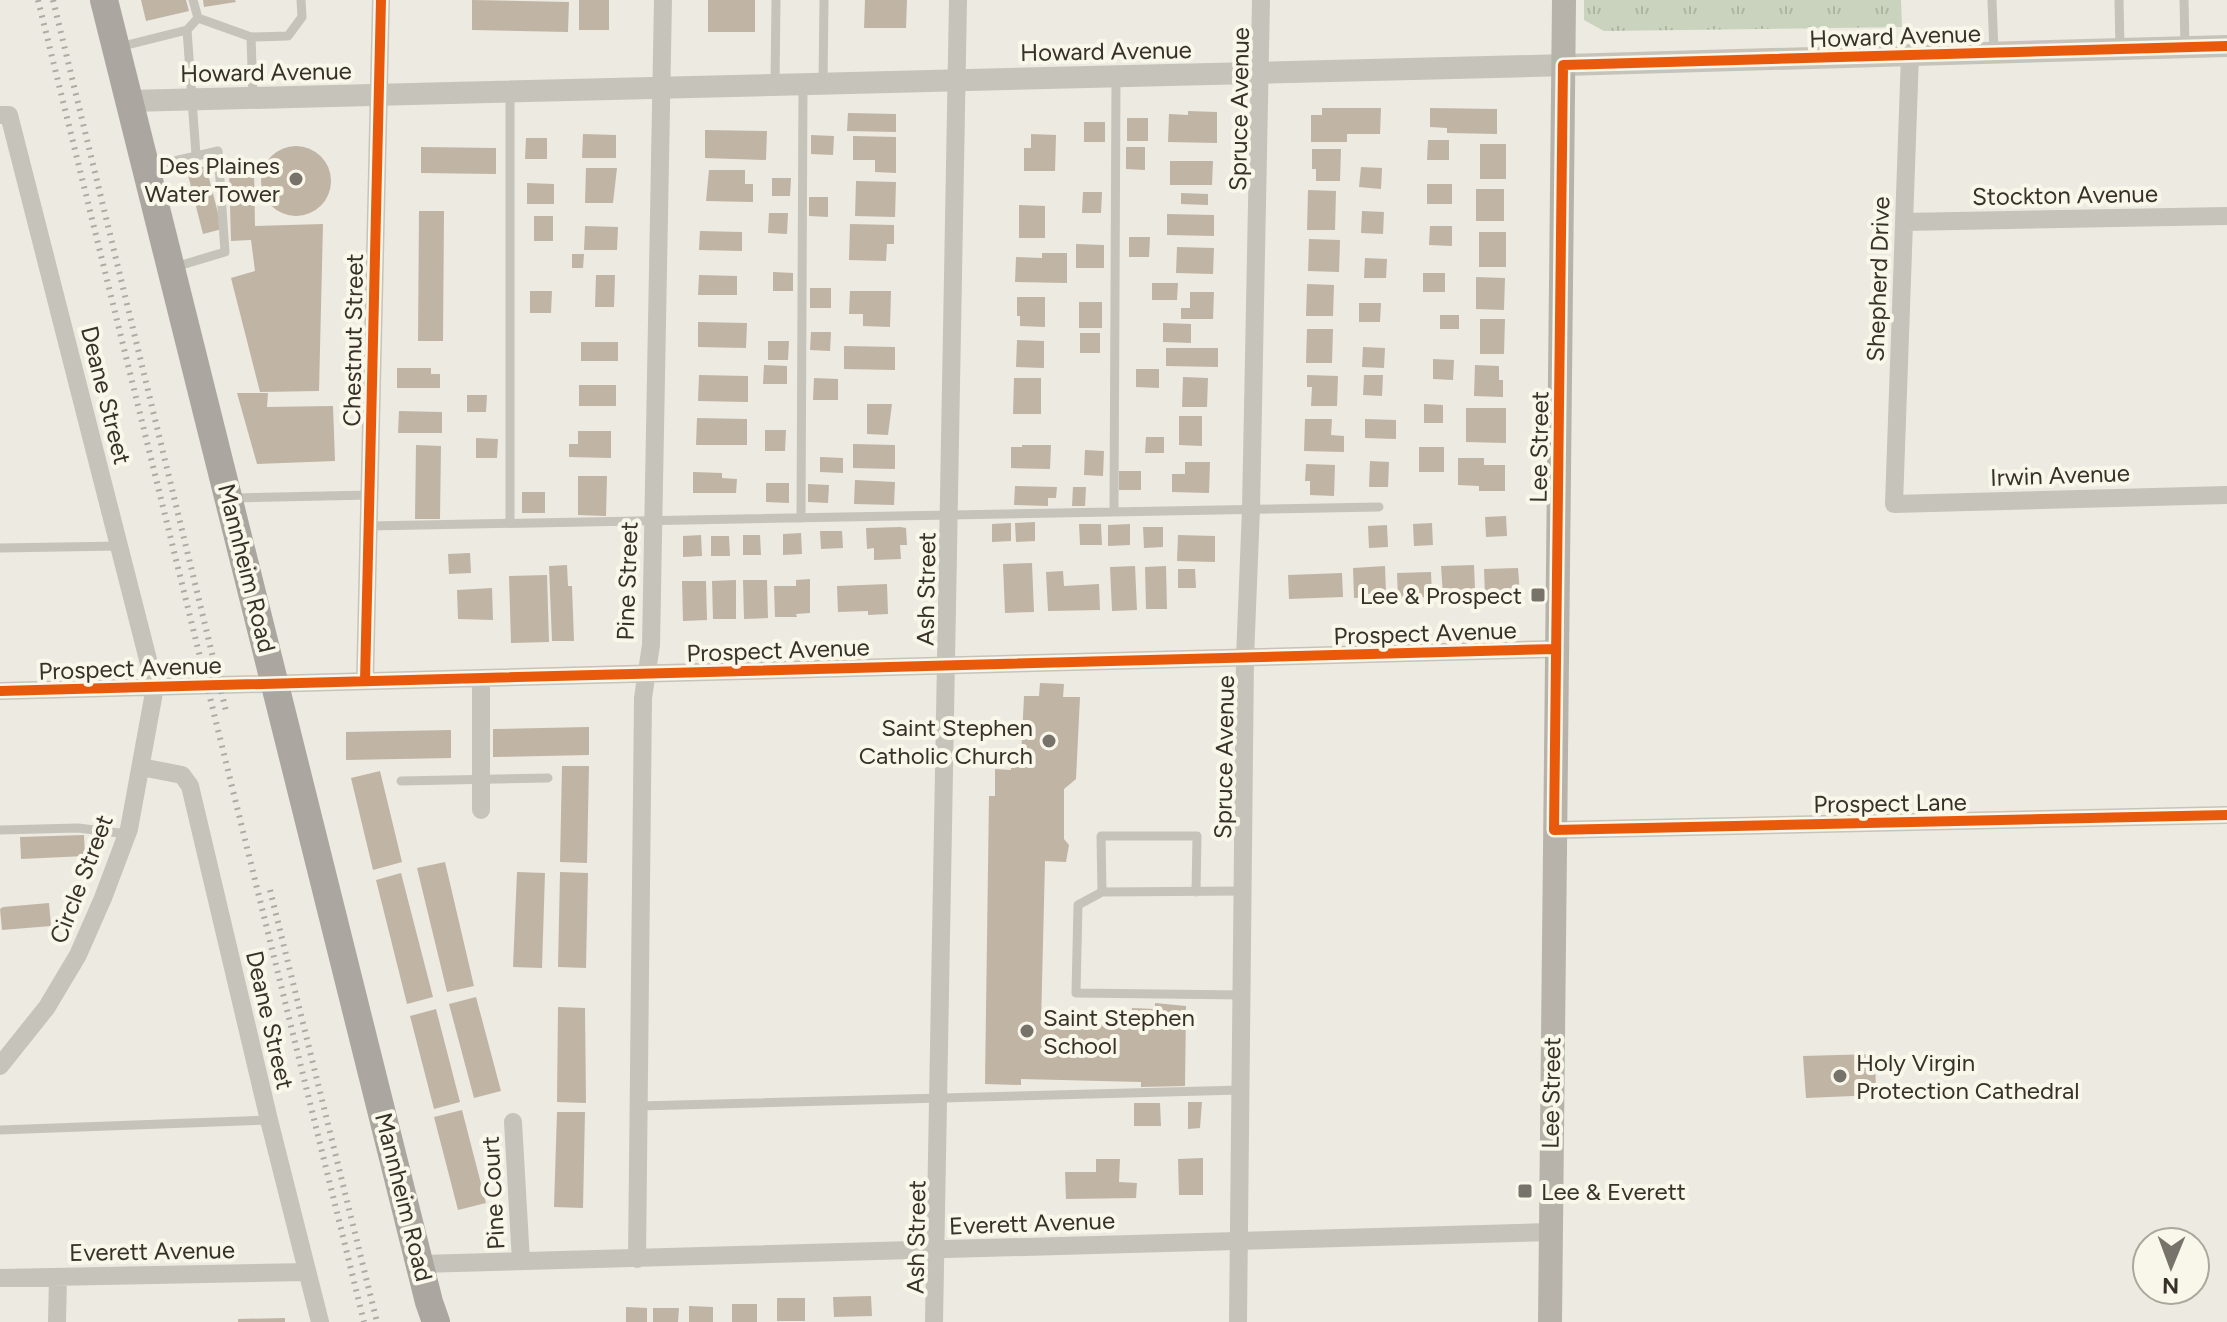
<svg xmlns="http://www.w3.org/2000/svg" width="2227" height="1322" font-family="Figtree,sans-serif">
  <defs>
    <pattern id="park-tufts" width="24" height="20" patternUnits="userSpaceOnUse" patternTransform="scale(2)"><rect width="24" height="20" fill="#c9d3bd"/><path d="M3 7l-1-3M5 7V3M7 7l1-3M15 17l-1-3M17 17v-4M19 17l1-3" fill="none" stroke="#adb6a2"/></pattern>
  </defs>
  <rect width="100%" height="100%" fill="#edeae2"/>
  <path fill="url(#park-tufts)" d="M1584,0H1901L1902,27L1604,31L1584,20Z"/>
  <path fill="#c0b4a4" d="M141,0H186L189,11L146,21Z
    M203,0H235L236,2L204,7Z
    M472,0L569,2L568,32L472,30Z
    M579,0H609V30H579Z
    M708,0H755V32H708Z
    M865,0H907L906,28H864Z
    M1322,108H1381L1380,134H1347V142H1311V115H1322Z
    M1430,108L1497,109V134L1447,133V128L1430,127Z
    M1188,111L1217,112V143L1168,142L1169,114L1188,115Z
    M848,113L896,114V132L847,131Z
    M1127,118H1148V141H1127Z
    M1084,122H1105V142H1084Z
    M705,130L767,131L766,160L705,158Z
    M583,134L616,135V158H582Z
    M1031,134L1056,135L1055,171H1024V148H1031Z
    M811,135L834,136L833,155L811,154Z
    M853,136L896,137V173L875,172V160H853Z
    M526,138H547V159H525Z
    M1428,140H1449V160H1427Z
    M1480,144H1506V179H1480Z
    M261 181a35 35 0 1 1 70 0a35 35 0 1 1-70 0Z
    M421,147L496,148V174L421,173Z
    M1126,147H1145V170L1126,169Z
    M1312,149H1341L1340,181H1316V169H1312Z
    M1170,161H1213L1212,185H1170Z
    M206,166L222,229L203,234L187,171Z
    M1361,167L1382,168L1381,189L1359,187Z
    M254,168L255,226L323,224L319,391L260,392L231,278L255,271L251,240L231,241L229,169Z
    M586,168H617L613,203H585Z
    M709,170H745V184H753V202L706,201Z
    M772,178H791L790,196H772Z
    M856,181L896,182L895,217L855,216Z
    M527,183L554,184V204H527Z
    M1427,184H1452V204H1427Z
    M1476,189H1504V221H1476Z
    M1308,190L1336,191L1335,230H1307Z
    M1083,192H1102L1101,213H1082Z
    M1181,193L1208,194V205L1181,204Z
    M809,197H828V217L809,216Z
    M1019,205L1045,206V238H1019Z
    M419,211H444L443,341H418Z
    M1362,211L1384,212L1383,234L1361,233Z
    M769,213H788L787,234L768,233Z
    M1167,214L1214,215V236L1167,235Z
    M534,216H553V241H534Z
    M850,224L894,225V244H887L886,261L849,260Z
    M585,226L618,227L617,250H584Z
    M1430,226H1452V246L1429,245Z
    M700,231L742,232V251L699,250Z
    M1479,232H1506V267H1479Z
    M1129,237H1150L1149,257H1129Z
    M1309,239L1340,240L1339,272L1308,271Z
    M1076,244L1104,245V268H1076Z
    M1177,247L1214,248L1213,274L1176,273Z
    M1042,253H1067V283L1015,282L1016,257L1042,258Z
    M572,254H584L583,268H572Z
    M1365,258L1387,259L1386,278H1364Z
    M773,272L793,273V291H773Z
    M1423,273H1445V292H1423Z
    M596,275H615L614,307H595Z
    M699,275L737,276V295H698Z
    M1476,277L1505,278L1504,310L1476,309Z
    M1152,283H1178L1177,300H1152Z
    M1307,284L1334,285L1333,316H1306Z
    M810,288H831V308H810Z
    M530,291H552L551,313H530Z
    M850,291H891L890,327L863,326V314H849Z
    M1190,292H1214L1213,319H1181V308H1190Z
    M1017,297H1045V327L1020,326V316H1017Z
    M1079,302H1102V328H1079Z
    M1359,303H1381L1380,322H1359Z
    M1440,315H1459V329H1440Z
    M1480,319H1505L1504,354H1480Z
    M698,322L747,323L746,348L698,347Z
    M1163,323L1191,324V343L1163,342Z
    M1307,329H1333L1332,363H1306Z
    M811,332H831L830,351L810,350Z
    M1080,333H1100V353H1080Z
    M1017,340L1044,341V368L1016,367Z
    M768,341H789L788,360H768Z
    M581,342H618V361H581Z
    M844,346L895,347V370L844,369Z
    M1363,347L1385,348L1384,368L1362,367Z
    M1166,348H1218V367L1166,366Z
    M1433,359L1454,360L1453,380L1433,379Z
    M764,365L787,366V384H763Z
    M1475,365L1499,366V380H1503V397L1474,396Z
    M397,368H431V374H440V388H397Z
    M1136,369H1159V388L1136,387Z
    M699,375L748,376V402L698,401Z
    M1307,375L1338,376L1337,406H1311L1312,387H1307Z
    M1364,375H1383L1382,396L1363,395Z
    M1183,377L1208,378L1207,407H1182Z
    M814,378L838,379V400H813Z
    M1014,378H1041V414H1013Z
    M579,385H616V406H579Z
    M237,393H268L267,407L333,406L335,461L257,464Z
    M467,395H487L486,412H467Z
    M867,404H892L888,435L867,434Z
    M1424,404L1443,405V423H1424Z
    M1466,408H1506V443L1466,442Z
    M399,411L442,412V433H398Z
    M1179,416H1202V446L1179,445Z
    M697,418L747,419V445H696Z
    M1305,419H1332L1331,435L1344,436V452L1304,451Z
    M1365,419L1396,420V439L1365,438Z
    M765,430H786L785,451H765Z
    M578,431H611V458L569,457V444H578Z
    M1146,437H1164V453H1145Z
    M476,438L498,439L497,458H476Z
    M853,444L895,445V469L853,468Z
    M416,445L441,446L440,519H415Z
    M1022,445H1051L1050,469L1011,468V447H1022Z
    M1419,447H1444V472H1419Z
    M1085,450L1104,451L1103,476L1084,475Z
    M820,457L843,458V473L820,472Z
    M1458,458H1484V465H1505V491H1479V486L1458,485Z
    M1370,461L1389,462L1388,487H1369Z
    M1185,462H1210L1209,493L1172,492V474H1185Z
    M1306,464L1335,465L1334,496L1310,495V481H1305Z
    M1119,471H1141V490H1119Z
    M693,472L722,473V478L737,479L736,493H693Z
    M578,476H607L606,516L578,515Z
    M855,480L895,482L894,505L854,504Z
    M766,483H789V503L766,502Z
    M808,484L829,485L828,503L808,502Z
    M1015,486L1057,487L1056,498H1048V506L1014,505Z
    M1073,487H1086L1085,506H1072Z
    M522,492H545V513H522Z
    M1506,516L1507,536L1486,537L1485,517Z
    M1035,522V541L1016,542L1015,523Z
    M1011,523V541L992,542V524Z
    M1432,523L1433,545L1414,546L1413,524Z
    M1079,524H1101L1102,545H1080Z
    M1130,524V545L1108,546V525Z
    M1387,525L1388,547L1369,548L1368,526Z
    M900,527L906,528L907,545H900L901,559L874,560V548L867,549L866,528Z
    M1143,527H1163V547L1144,548Z
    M820,531H842L843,548L821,549Z
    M801,533L802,554L783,555V534Z
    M701,535L702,556L683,557V536Z
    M743,535H760L761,555H743Z
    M1178,535L1215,536V562L1177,561Z
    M711,536H729L730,556H711Z
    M470,553L471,573L449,574L448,554Z
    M1032,563L1034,612L1005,613L1003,564Z
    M567,565L568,586H572L574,641H552L549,566Z
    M1474,565L1475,589L1459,590V595L1443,596L1441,566Z
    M1135,566L1137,610L1112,611L1110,567Z
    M1166,566L1167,609H1146L1145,567Z
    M1385,566L1386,593L1366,594V597L1354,598L1353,568Z
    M1518,568L1520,594L1485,595L1484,569Z
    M1178,569H1195L1196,588H1178Z
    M1063,571L1064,586L1099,584L1100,610L1048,611L1046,572Z
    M1431,572L1432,597L1398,598L1397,573Z
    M1342,573L1343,597L1289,599L1288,575Z
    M547,575L549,642L511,643L509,576Z
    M810,579V613L796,614L797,617H775L774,586H796V580Z
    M736,580V619H713L712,581Z
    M743,580H767L768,618L744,619Z
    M682,581H706L707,620L683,621Z
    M887,584L888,614L868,615V611L838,612L837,586Z
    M492,588L493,620L458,619L457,590Z
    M1040,683L1064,684L1063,697H1080L1076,779L1064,789V839L1069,845L1066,862L1045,861L1041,1024L1131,1025L1132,1008L1155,1009V1003L1186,1006L1185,1086L1141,1087V1082L1021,1079V1085L985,1084L989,796H995V769L1011,770V757H1021L1024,696H1039Z
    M589,727V755L493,757V729Z
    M451,730V758L346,760V732Z
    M562,766H589L587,863L560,862Z
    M380,771L402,862L373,870L351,778Z
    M84,835L85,856L21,859L20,837Z
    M445,862L474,986L447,992L417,868Z
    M517,872L545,873L542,968L513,967Z
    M560,872L588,873L586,968L558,967Z
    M401,873L433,997L407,1004L376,880Z
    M49,903L51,926L2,930L0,909L3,907Z
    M476,997L501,1091L474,1098L449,1004Z
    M558,1007L585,1008L586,1103L557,1102Z
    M436,1009L460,1102L434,1109L410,1016Z
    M1875,1054L1876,1095L1806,1098L1803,1056Z
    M1188,1102H1202L1200,1128L1188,1129Z
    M1134,1103H1160L1161,1126H1134Z
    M462,1110L486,1203L458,1210L434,1117Z
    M557,1112H585L583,1208L554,1207Z
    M1203,1158V1195H1179L1178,1159Z
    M1096,1159H1120L1119,1182L1137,1183L1136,1198L1066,1199L1065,1172H1096Z
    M871,1296L872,1316L834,1317L833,1297Z
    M777,1298H805V1321H777Z
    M732,1304H757V1322H732Z
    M689,1306L713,1307V1322H689Z
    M626,1307L647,1308V1322H626Z
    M653,1308H679L678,1322H653Z
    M285,1318V1322H238V1319Z"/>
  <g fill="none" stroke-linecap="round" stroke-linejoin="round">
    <path stroke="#c6c3bb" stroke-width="9" d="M1992,0L1994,53
      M2119,0L2120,49
      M2184,0L2185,47
      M198,18L251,37L288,36L302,17L301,0
      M187,30L198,18L193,0
      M251,37L253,97
      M119,47L187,30L196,155
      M823,84L824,0
      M775,85L776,0
      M148,167L218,151L225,252L175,267
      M233,498L370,495
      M1114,512L1116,77
      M801,518L803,85
      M510,523V92
      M369,526L1379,507
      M0,548L120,546
      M401,781L548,778
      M0,830L78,828L127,834
      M1102,892L1101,836H1197L1196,892
      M1242,995L1076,993L1078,905L1102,892L1243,891
      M639,1106L1241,1090
      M0,1130L269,1120"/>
    <path stroke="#c6c3bb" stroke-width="18" d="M1910,55L1894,504L2227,495
      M0,115H9L155,687L129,829L103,898L78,955L47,1007L0,1066
      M1904,222L2227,216
      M481,678V810
      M365,681L381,0
      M0,691L1556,649
      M141,767L182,775L190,786L269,1120L320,1322
      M1554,830L2227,815
      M513,1122L521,1261
      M637,1259L643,698L651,645L663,0
      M421,1264L1550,1232
      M0,1278L306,1272
      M57,1322L58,1277
      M934,1322L958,0
      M1238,1322L1245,658L1251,509L1261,0"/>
    <path stroke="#c6c3bb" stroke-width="22" d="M129,101L1531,66L2227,46"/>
    <path stroke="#b7b3ab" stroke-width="24" d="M1550,1322L1564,0"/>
    <path stroke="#aba7a0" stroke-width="28" d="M104,0L429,1302L436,1322"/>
    <path stroke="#aeaba5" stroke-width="6" stroke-dasharray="2 6" stroke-linecap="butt" d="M38,0L364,1322
      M53,0L227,715
      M270,890L377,1322"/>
    <defs>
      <path id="cycleway" d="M2227,46L1563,65L1554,830L2227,815
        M365,681L381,0
        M0,691L1556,649"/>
    </defs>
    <use href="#cycleway" stroke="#f9f6ea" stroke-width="15"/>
    <use href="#cycleway" stroke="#e8590c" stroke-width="10"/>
  </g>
  <g fill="#77726a" stroke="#f9f6ea" stroke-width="3">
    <circle cx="296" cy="179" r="8"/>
    <rect x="1530" y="587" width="16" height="16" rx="4"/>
    <circle cx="1049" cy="741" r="8"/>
    <circle cx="1027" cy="1031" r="8"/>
    <circle cx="1840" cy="1076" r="8"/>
    <rect x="1517" y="1183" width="16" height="16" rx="4"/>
  </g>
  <g text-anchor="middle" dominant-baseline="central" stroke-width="8" stroke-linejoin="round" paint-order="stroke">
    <g font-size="24" fill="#373129" stroke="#f9f6ea">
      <text transform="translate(1895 36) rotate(-2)">Howard Avenue</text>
      <text transform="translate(1106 51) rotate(-1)">Howard Avenue</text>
      <text transform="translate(266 72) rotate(-1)">Howard Avenue</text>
      <text transform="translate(1239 109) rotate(-89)">Spruce Avenue</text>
      <text transform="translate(2065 195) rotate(-1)">Stockton Avenue</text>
      <text transform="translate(1878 279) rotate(-88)">Shepherd Drive</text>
      <text transform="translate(353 340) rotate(-89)">Chestnut Street</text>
      <text transform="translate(106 395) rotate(76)">Deane Street</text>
      <text transform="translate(1539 447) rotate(-89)">Lee Street</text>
      <text transform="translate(2060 475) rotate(-2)">Irwin Avenue</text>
      <text transform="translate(247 568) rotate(76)">Mannheim Road</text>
      <text transform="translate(627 581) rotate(-88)">Pine Street</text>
      <text transform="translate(926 589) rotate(-89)">Ash Street</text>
      <text transform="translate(1425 633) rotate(-2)">Prospect Avenue</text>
      <text transform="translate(778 650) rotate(-2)">Prospect Avenue</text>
      <text transform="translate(130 668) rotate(-2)">Prospect Avenue</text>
      <text transform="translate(1224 757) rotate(-89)">Spruce Avenue</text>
      <text transform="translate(1890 803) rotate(-1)">Prospect Lane</text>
      <text transform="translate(81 879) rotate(-69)">Circle Street</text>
      <text transform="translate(270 1020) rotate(77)">Deane Street</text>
      <text transform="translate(1551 1093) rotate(-89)">Lee Street</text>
      <text transform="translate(493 1193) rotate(-93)">Pine Court</text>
      <text transform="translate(404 1197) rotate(76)">Mannheim Road</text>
      <text transform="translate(1032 1223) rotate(-2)">Everett Avenue</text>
      <text transform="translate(916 1237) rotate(-89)">Ash Street</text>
      <text transform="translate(152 1251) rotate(-1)">Everett Avenue</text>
    </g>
    <g font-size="24" fill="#373129" stroke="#f9f6ea" text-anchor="end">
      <text x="280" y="165">Des Plaines<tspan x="280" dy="28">Water Tower</tspan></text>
      <text x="1522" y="595">Lee &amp; Prospect</text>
      <text x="1033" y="727">Saint Stephen<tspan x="1033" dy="28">Catholic Church</tspan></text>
      <text x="1043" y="1017" text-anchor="start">Saint Stephen<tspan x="1043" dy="28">School</tspan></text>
      <text x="1856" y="1062" text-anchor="start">Holy Virgin<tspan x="1856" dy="28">Protection Cathedral</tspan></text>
      <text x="1541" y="1191" text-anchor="start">Lee &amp; Everett</text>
    </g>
  </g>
  <g transform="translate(2171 1266) rotate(181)"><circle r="38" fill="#f9f6ea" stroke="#aba79d" stroke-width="2"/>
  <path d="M0-6L14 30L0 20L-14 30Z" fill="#77726a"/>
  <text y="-12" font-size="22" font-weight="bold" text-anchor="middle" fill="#373129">N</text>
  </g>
</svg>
